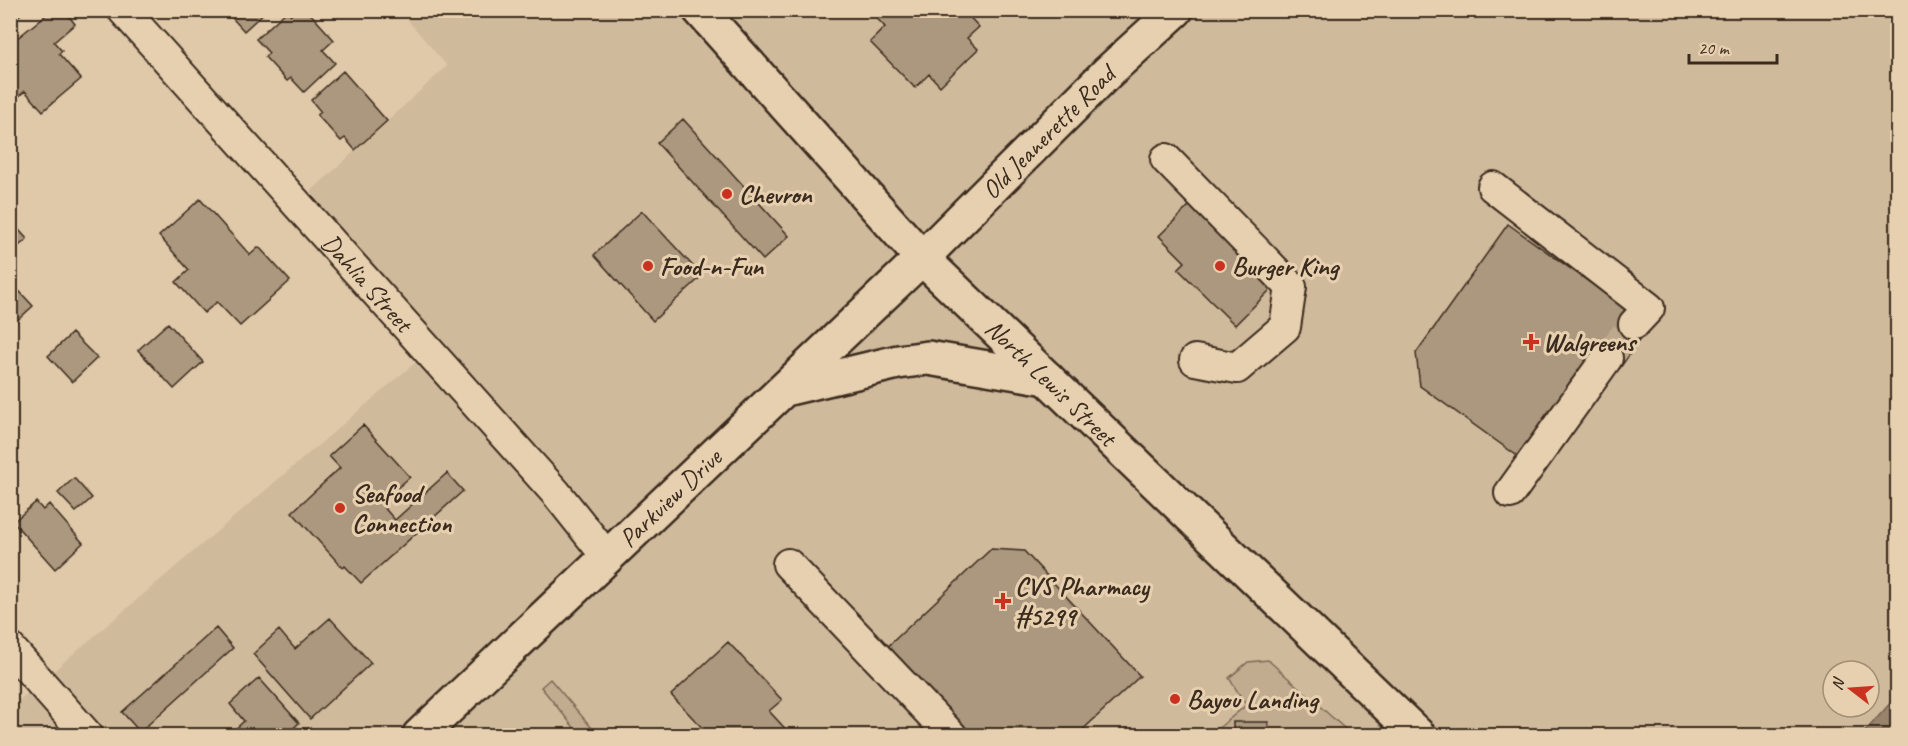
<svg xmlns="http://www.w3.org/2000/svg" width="1908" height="746" font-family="Caveat,sans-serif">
  <rect width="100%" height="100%" fill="#dfc9a9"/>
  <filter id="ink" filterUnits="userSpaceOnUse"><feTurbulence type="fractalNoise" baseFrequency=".0167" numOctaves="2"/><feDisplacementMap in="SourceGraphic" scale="12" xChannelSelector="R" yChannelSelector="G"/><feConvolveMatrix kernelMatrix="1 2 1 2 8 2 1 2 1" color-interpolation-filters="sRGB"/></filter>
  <g filter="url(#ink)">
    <path fill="#d0ba9c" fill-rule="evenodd" d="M400,11H1897V735L11,736L10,708L437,344L306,196L447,66ZM1833,671H1869V707H1833Z"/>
    <path fill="#c1ac90" stroke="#7e6b57" stroke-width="1.5" d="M1268,660L1352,735L1218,736L1214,732L1246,705L1229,678L1248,662Z
      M550,679L598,735H580L541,687Z"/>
    <path fill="#98846d" stroke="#73604d" stroke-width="1.5" d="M1897,695V735H1862L1893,700Z"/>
    <path fill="#ac987e" stroke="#3b2a1e" stroke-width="1.5" d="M10,10L23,12L10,24Z
      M52,10H64L75,24L54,42L62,51L59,54L81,79L43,111L25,91L10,104V44Z
      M225,10H267L244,31Z
      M297,10H307L334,40L323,50L335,63L304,92L291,78L287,81L265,57L269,53L256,39L287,11L291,15Z
      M869,10H963L979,27L967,38L978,49L940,86L929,74L915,88L870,42L885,27Z
      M343,71L387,121L355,150L345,138L341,141L317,115L321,112L311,100Z
      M683,119L789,236L763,260L657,143Z
      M200,199L250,255L259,247L290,281L240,326L217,302L204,313L176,282L189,270L159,236Z
      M1193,202L1276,284L1235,325L1178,269L1185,262L1159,236Z
      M642,211L702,276L653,321L594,255Z
      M11,221L27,239L14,250L10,246Z
      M1508,224L1631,312L1645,332L1620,368L1599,353L1523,460L1420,386L1416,353Z
      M10,281L33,306L10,327Z
      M168,323L203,362L174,389L138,350Z
      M72,333L97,358L72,382L48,356Z
      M363,425L410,477L380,503L395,520L447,473L463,491L361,583L345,566L343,568L292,512L340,468L329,456Z
      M74,478L92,498L76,512L58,493Z
      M36,502L43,510L49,504L83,543L55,569L13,522Z
      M991,549L1024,551L1140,676L1076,736H964L884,650Z
      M330,618L371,663L310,719L253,654L279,630L295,649Z
      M216,628L233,648L140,732L122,712Z
      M728,642L782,700L769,711L792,736H710L671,695Z
      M259,678L299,723L285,736H228L244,721L230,704Z
      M1233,722H1268V736H1233Z"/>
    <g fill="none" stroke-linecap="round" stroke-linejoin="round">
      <path stroke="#bea98d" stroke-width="30" stroke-dasharray="30 15" stroke-linecap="butt" d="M1607,358L1634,324"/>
      <defs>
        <g id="minor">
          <path id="s1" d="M123,10L556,493L607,557"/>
          <path d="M1166,159L1291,287L1285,327L1237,368L1195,360"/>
          <path d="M1493,187L1649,308L1634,324"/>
          <path d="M1510,493L1607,358"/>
          <path d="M788,564L952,736"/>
          <path d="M10,648L88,736"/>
        </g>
        <g id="major">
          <path id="s2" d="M700,10L922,258L1419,736"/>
          <path d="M785,389L898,362L928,358L1047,378"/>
          <path id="s3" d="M419,736L922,258L1108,72L1176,10"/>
        </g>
      </defs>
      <use href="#minor" stroke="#3b2a1e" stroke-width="34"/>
      <use href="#major" stroke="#3b2a1e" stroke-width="38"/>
      <use href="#minor" stroke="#e6d0af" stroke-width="30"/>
      <use href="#major" stroke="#e6d0af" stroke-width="33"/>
    </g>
  </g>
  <g fill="#c8321e" stroke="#e6d0af" stroke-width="2">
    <circle cx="727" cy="194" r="6"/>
    <circle cx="648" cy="266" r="6"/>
    <circle cx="1220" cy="266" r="6"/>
    <path d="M1528 333h6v6h6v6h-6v6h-6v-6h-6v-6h6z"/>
    <circle cx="340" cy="508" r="6"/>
    <path d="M1000 592h6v6h6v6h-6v6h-6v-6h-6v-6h6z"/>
    <circle cx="1175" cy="699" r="6"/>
  </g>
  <g text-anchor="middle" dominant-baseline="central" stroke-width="6" stroke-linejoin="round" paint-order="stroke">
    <g font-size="26" fill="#3b2a1e" stroke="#e6d0af">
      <text stroke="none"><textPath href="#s3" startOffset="872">Old Jeanerette Road</textPath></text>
      <text stroke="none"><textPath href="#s1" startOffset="366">Dahlia Street</textPath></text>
      <text stroke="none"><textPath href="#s2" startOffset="512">North Lewis Street</textPath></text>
      <text stroke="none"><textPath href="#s3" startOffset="346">Parkview Drive</textPath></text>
    </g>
    <g font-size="26" font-weight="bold" fill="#3b2a1e" stroke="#e6d0af" text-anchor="start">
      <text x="739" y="194">Chevron</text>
      <text x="660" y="266">Food-n-Fun</text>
      <text x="1232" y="266">Burger King</text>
      <text x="1543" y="342">Walgreens</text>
      <text x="352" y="493">Seafood<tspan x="352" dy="30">Connection</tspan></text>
      <text x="1015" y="586">CVS Pharmacy<tspan x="1015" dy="30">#5299</tspan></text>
      <text x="1187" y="699">Bayou Landing</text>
    </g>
  </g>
  <rect width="1908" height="746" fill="none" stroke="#e6d0af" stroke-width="36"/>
  <rect x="18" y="18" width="1872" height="710" fill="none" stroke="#3b2a1e" stroke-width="2" filter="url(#ink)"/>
  <g transform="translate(1851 689) rotate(287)"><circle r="28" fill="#e6d0af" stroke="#a28e75" stroke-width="1.5"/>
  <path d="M0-4.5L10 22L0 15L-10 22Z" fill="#c8321e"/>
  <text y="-9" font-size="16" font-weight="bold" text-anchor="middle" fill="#3b2a1e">N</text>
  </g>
  <path d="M1689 54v9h88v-9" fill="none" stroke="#3b2a1e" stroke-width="3"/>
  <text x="1698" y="54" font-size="18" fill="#3b2a1e" stroke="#e6d0af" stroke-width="4.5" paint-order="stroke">20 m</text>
</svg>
